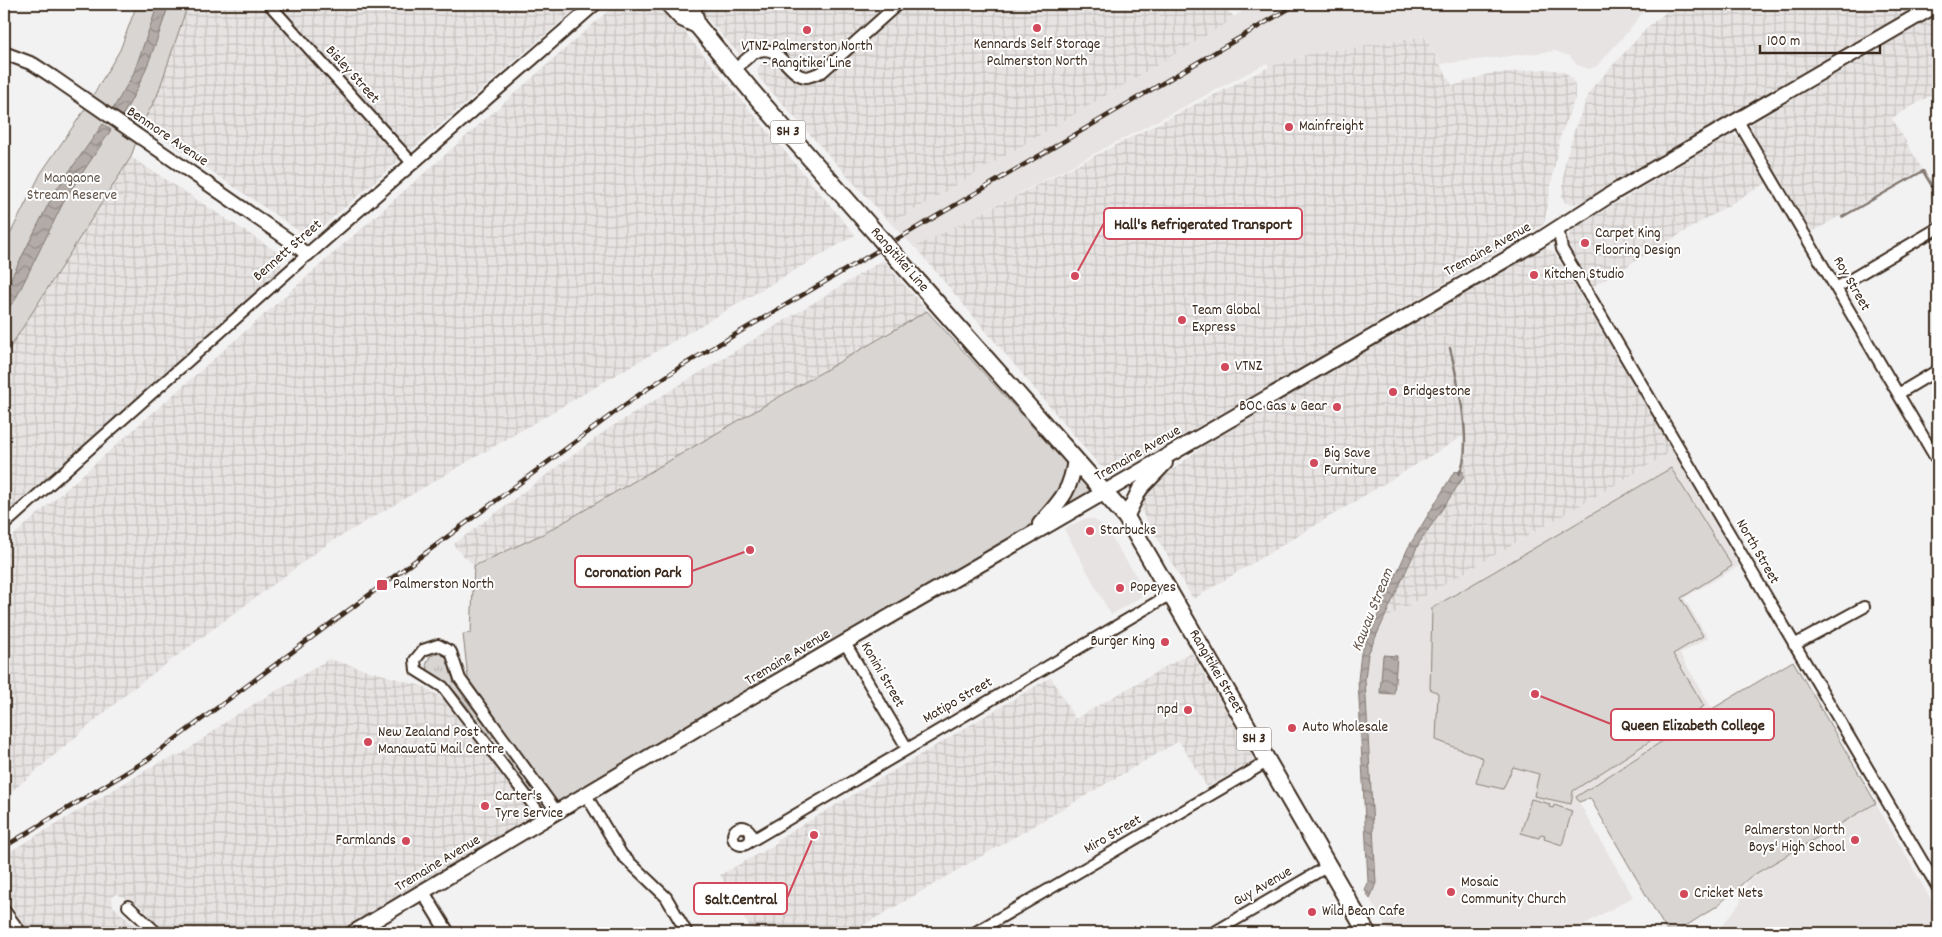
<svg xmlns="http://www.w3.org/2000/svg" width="1942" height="937" font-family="Dekko,sans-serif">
  <defs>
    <pattern id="industrial-grid" width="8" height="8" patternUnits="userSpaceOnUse" patternTransform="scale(1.25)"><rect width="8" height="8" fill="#e6e3e2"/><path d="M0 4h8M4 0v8" fill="none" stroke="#c6c3c1"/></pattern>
    <pattern id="grass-tufts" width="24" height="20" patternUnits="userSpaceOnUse" patternTransform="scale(1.25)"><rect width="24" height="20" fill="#d8d5d2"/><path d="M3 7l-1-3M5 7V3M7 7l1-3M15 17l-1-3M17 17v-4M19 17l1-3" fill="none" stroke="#bab7b4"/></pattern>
    <pattern id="water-waves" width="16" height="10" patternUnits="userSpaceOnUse" patternTransform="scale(1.25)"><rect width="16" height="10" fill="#b2aba7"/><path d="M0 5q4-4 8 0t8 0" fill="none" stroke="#928b87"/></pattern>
  </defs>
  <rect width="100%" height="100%" fill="#f3f2f2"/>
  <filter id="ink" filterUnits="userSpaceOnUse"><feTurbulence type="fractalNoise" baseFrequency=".02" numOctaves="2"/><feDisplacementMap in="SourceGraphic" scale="10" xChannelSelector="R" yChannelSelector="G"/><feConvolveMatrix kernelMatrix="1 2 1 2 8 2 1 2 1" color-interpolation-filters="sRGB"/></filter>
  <g filter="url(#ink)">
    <path fill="#e6e3e2" d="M1255,4H1649L1630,29L1597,66L1589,69L1577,65L1570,56L1555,51L1441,64L1424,36L1309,54L1269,67L1267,63L915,248L891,224Z
      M1673,451L1739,566L1684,598L1708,638L1680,654L1712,709L1576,797L1633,897L1569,933H1390L1370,899L1376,883L1365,679L1368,654L1385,619Z
      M1084,519H1093L1104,526L1147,593L1111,615L1064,529Z
      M1876,803L1938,912V933H1709L1721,927L1739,904L1750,877Z"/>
    <path fill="url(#industrial-grid)" d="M188,4H581L315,233H302L142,124L157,95Z
      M616,4H661L855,235L329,543L131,690L4,798V544Z
      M694,4H888L821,63L805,69L769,48L743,56L739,54Z
      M909,4H1222L1235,18L891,224L759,78L757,69L764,61L772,60L804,83L823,78Z
      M1676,4H1922L1586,201L1574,204L1566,203L1562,197L1565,162L1575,128L1591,89L1649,26Z
      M1938,14V91L1892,118L1922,169L1812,232L1751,130V124Z
      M1424,36L1453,86L1488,74L1545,69L1562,71L1572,78L1575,86V98L1560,137L1544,224L1291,374L1121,470H1109L1099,465L915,247L1269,67L1309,54Z
      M1731,135L1739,137L1766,183L1592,287L1567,242L1571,230Z
      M131,157L282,255L281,268L4,518V357Z
      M1544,247L1554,252L1673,451L1385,619L1418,545L1463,478L1465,435L1193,599L1140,509L1138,503L1147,489L1206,444Z
      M883,260L927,311L545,533L474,566L455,547L454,544L608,429Z
      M1191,652L1255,761L1207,787L1179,741L850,933H753L720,875L778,843L777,840L1051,677L1075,719Z
      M329,659L425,687L442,698L530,811L531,821L338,933H164L141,906L117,894L112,897L113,906L136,927L148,933H28L10,902L4,903V855L160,762L182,754L231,718Z"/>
    <path fill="url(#grass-tufts)" stroke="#8a8078" d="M439,653C451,658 448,663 451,674C458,694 481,718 494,736L490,739C472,715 458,685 430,674L426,665L430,656Z
      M501,745L547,809L544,811L496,748Z"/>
    <path fill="#d8d5d2" stroke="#8a8078" d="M137,4H188L157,96L142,124L131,157L4,357V246L41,173L83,112L120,50Z
      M927,311L1091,491L558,805L468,678L463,634L471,633L474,566L545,533Z
      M1671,468L1732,566L1681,598L1703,636L1673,654L1704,706L1573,791L1571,804L1534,796L1539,774L1513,767L1503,789L1476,783L1483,758L1436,740L1438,693L1430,689L1432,608Z
      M1793,661L1876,803L1750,877L1717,906L1675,933H1668L1590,798L1579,802L1576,797L1712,709Z
      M1531,799L1550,804L1549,807L1553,808L1554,805L1572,811L1562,845L1544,839L1545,835L1541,834L1539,838L1521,833Z"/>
    <path fill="url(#water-waves)" stroke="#827770" d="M158,4H169C156,43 144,81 122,116L113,109L133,75Z
      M103,124L111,130L66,197L15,300L4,313V292L54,193Z
      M1463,471V478L1418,545L1368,654L1365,679L1376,883L1370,899L1365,890L1368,882L1358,680L1361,653L1408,548L1454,472Z
      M1383,655L1397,656L1394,694L1380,693Z"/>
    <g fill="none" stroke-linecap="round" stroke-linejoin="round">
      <path stroke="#827770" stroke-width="2.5" d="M1842,217L1923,171L1938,196
        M1450,348C1457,378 1474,447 1459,474"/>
      <defs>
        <path id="minor" d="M269,4L413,164
          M736,69C742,63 749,55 757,52C780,42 787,77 807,77C812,76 818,73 822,72L898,4
          M1738,121L1938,462
          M1558,228L1562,249L1938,888
          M1836,288L1938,228
          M1898,394L1938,370
          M4,525L307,255
          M845,643L907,748
          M1794,645L1864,607
          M586,795L622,855L666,897L687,933
          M544,819L443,687L416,670L415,660L423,650L438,645L451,652L460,679L557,812
          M733 836a9 9 0 1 1 18 0a9 9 0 1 1-18 0Z
          M746,844L1169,595
          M128,906L157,933
          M4,910L21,933
          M974,933L1267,762
          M1213,933L1328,866"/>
        <path id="tertiary" d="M4,53L33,64L53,77L293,243L307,255L595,4
          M423,892L448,933"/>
        <path id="secondary" d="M1126,517L1140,489L1165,463
          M1040,524C1061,500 1071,491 1075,459
          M353,933L706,723L1538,241L1616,191L1938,4"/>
        <g id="trunk">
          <path d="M669,4L682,18L697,25"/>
          <path d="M687,4L693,11L697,25L754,94L880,238"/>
          <path id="s1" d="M896,257L1126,517L1367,933"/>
        </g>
      </defs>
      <use href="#minor" stroke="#3b2a1e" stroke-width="14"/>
      <use href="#tertiary" stroke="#3b2a1e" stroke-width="16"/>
      <use href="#secondary" stroke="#3b2a1e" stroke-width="18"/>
      <use href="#trunk" stroke="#3b2a1e" stroke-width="20"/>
      <use href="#minor" stroke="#fff" stroke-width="10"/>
      <use href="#tertiary" stroke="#fff" stroke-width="12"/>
      <use href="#secondary" stroke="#fff" stroke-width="14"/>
      <use href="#trunk" stroke="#fff" stroke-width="16"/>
      <defs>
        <path id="rail" d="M4,847L147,760L634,398L680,367L1297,4"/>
      </defs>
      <use href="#rail" stroke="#3b2a1e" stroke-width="4.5"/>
      <use href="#rail" stroke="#fff" stroke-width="2.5" stroke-dasharray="8" stroke-linecap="butt"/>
      <defs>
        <path id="trunk-bridge" d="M880,238L896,257"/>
      </defs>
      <use href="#trunk-bridge" stroke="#3b2a1e" stroke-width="20" stroke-linecap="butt"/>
      <use href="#trunk-bridge" stroke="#fff" stroke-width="16"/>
    </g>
  </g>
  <g fill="#d1495b" stroke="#fff" stroke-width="2">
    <circle cx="1037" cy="28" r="5"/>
    <circle cx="807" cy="30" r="5"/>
    <circle cx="1289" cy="127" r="5"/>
    <circle cx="1585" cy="243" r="5"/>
    <circle cx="1534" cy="275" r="5"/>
    <circle cx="1182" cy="320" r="5"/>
    <circle cx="1225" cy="367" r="5"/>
    <circle cx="1393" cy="392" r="5"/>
    <circle cx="1337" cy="407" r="5"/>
    <circle cx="1314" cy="463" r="5"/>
    <circle cx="1090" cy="531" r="5"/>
    <rect x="376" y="579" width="12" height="12" rx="2.5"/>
    <circle cx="1120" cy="588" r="5"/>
    <circle cx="1165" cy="642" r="5"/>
    <circle cx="1188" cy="710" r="5"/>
    <circle cx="1292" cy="728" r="5"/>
    <circle cx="368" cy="742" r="5"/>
    <circle cx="485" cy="806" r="5"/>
    <circle cx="1855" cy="840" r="5"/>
    <circle cx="406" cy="841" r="5"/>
    <circle cx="1451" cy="892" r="5"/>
    <circle cx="1684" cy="894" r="5"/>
    <circle cx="1312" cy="912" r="5"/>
  </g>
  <g text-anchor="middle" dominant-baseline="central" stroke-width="4" stroke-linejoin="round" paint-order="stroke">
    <g fill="#fff" stroke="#766a62" stroke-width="1">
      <rect x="770.5" y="120.5" width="35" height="23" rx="4"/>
      <rect x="1236.5" y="727.5" width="35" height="23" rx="4"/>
    </g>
    <g font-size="14" font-weight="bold" fill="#3b2a1e">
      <text x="788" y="132">SH 3</text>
      <text x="1254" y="739">SH 3</text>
    </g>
    <g font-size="15" fill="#3b2a1e" stroke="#fff" text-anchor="start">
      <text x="1037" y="45" text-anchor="middle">Kennards Self Storage<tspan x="1037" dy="17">Palmerston North</tspan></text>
      <text x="807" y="47" text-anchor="middle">VTNZ Palmerston North<tspan x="807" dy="17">- Rangitikei Line</tspan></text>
      <text x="1299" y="127">Mainfreight</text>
      <text x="1595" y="234">Carpet King<tspan x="1595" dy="17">Flooring Design</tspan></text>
      <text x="1544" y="275">Kitchen Studio</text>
      <text x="1192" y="311">Team Global<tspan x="1192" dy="17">Express</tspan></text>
      <text x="1235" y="367">VTNZ</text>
      <text x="1403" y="392">Bridgestone</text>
      <text x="1327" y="407" text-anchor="end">BOC Gas &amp; Gear</text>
      <text x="1324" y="454">Big Save<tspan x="1324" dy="17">Furniture</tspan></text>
      <text x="1100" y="531">Starbucks</text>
      <text x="393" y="585">Palmerston North</text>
      <text x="1130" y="588">Popeyes</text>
      <text x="1155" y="642" text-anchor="end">Burger King</text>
      <text x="1178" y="710" text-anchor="end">npd</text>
      <text x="1302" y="728">Auto Wholesale</text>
      <text x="378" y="733">New Zealand Post<tspan x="378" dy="17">Manawatū Mail Centre</tspan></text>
      <text x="495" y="797">Carter's<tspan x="495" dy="17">Tyre Service</tspan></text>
      <text x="1845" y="831" text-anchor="end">Palmerston North<tspan x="1845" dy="17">Boys' High School</tspan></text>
      <text x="396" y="841" text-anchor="end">Farmlands</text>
      <text x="1461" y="883">Mosaic<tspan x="1461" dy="17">Community Church</tspan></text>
      <text x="1694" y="894">Cricket Nets</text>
      <text x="1322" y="912">Wild Bean Cafe</text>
    </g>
    <g font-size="15" fill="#3b2a1e" stroke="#fff">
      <text transform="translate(352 75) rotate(48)">Bisley Street</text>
      <text transform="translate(167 137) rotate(34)">Benmore Avenue</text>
      <text transform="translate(1488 250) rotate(-29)">Tremaine Avenue</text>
      <text transform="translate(288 251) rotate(-41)">Bennett Street</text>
      <text transform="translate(899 260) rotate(49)">Rangitikei Line</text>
      <text transform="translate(1851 284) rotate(60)">Roy Street</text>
      <text transform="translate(1138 454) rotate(-30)">Tremaine Avenue</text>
      <text transform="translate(1757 552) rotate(60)">North Street</text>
      <text transform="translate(788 658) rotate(-31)">Tremaine Avenue</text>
      <text stroke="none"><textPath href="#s1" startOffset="526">Rangitikei Street</textPath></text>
      <text transform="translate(882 675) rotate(60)">Konini Street</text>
      <text transform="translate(958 701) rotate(-30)">Matipo Street</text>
      <text transform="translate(1113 835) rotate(-30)">Miro Street</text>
      <text transform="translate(438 864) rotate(-31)">Tremaine Avenue</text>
      <text transform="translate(1263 887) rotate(-30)">Guy Avenue</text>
    </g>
    <g font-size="15" fill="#62554b" stroke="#fff">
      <text x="72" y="179">Mangaone<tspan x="72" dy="17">Stream Reserve</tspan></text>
    </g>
    <g font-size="16" font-style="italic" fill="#65574e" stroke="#fff">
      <text transform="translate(1373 610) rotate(-68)">Kawau Stream</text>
    </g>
  </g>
  <path fill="none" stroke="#d1495b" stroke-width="2" d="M1075 276L1104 223M750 550L692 571M1535 694L1611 724M814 835L787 898"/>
  <g fill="#d1495b" stroke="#fff" stroke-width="2">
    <circle cx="1075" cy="276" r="5"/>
    <circle cx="750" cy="550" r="5"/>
    <circle cx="1535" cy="694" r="5"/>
    <circle cx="814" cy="835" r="5"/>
  </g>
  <g fill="#fff" stroke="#d1495b" stroke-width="2">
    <rect x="1104" y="208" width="198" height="31" rx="5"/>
    <rect x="575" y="556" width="117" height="31" rx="5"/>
    <rect x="1611" y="709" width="163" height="31" rx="5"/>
    <rect x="694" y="883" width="93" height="31" rx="5"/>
  </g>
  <g font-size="16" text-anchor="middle" font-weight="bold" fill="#3b2a1e">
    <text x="1203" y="229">Hall's Refrigerated Transport</text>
    <text x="633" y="577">Coronation Park</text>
    <text x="1693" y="730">Queen Elizabeth College</text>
    <text x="741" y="904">Salt.Central</text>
  </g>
  <rect width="1942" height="937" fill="none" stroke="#fff" stroke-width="20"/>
  <rect x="10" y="10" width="1922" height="917" fill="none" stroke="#3b2a1e" stroke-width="2" filter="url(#ink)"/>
  <path d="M1760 45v8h120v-8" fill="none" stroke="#3b2a1e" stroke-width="2.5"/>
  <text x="1767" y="45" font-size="15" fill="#3b2a1e" stroke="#ffffff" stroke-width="4" paint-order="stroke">100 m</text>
</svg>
